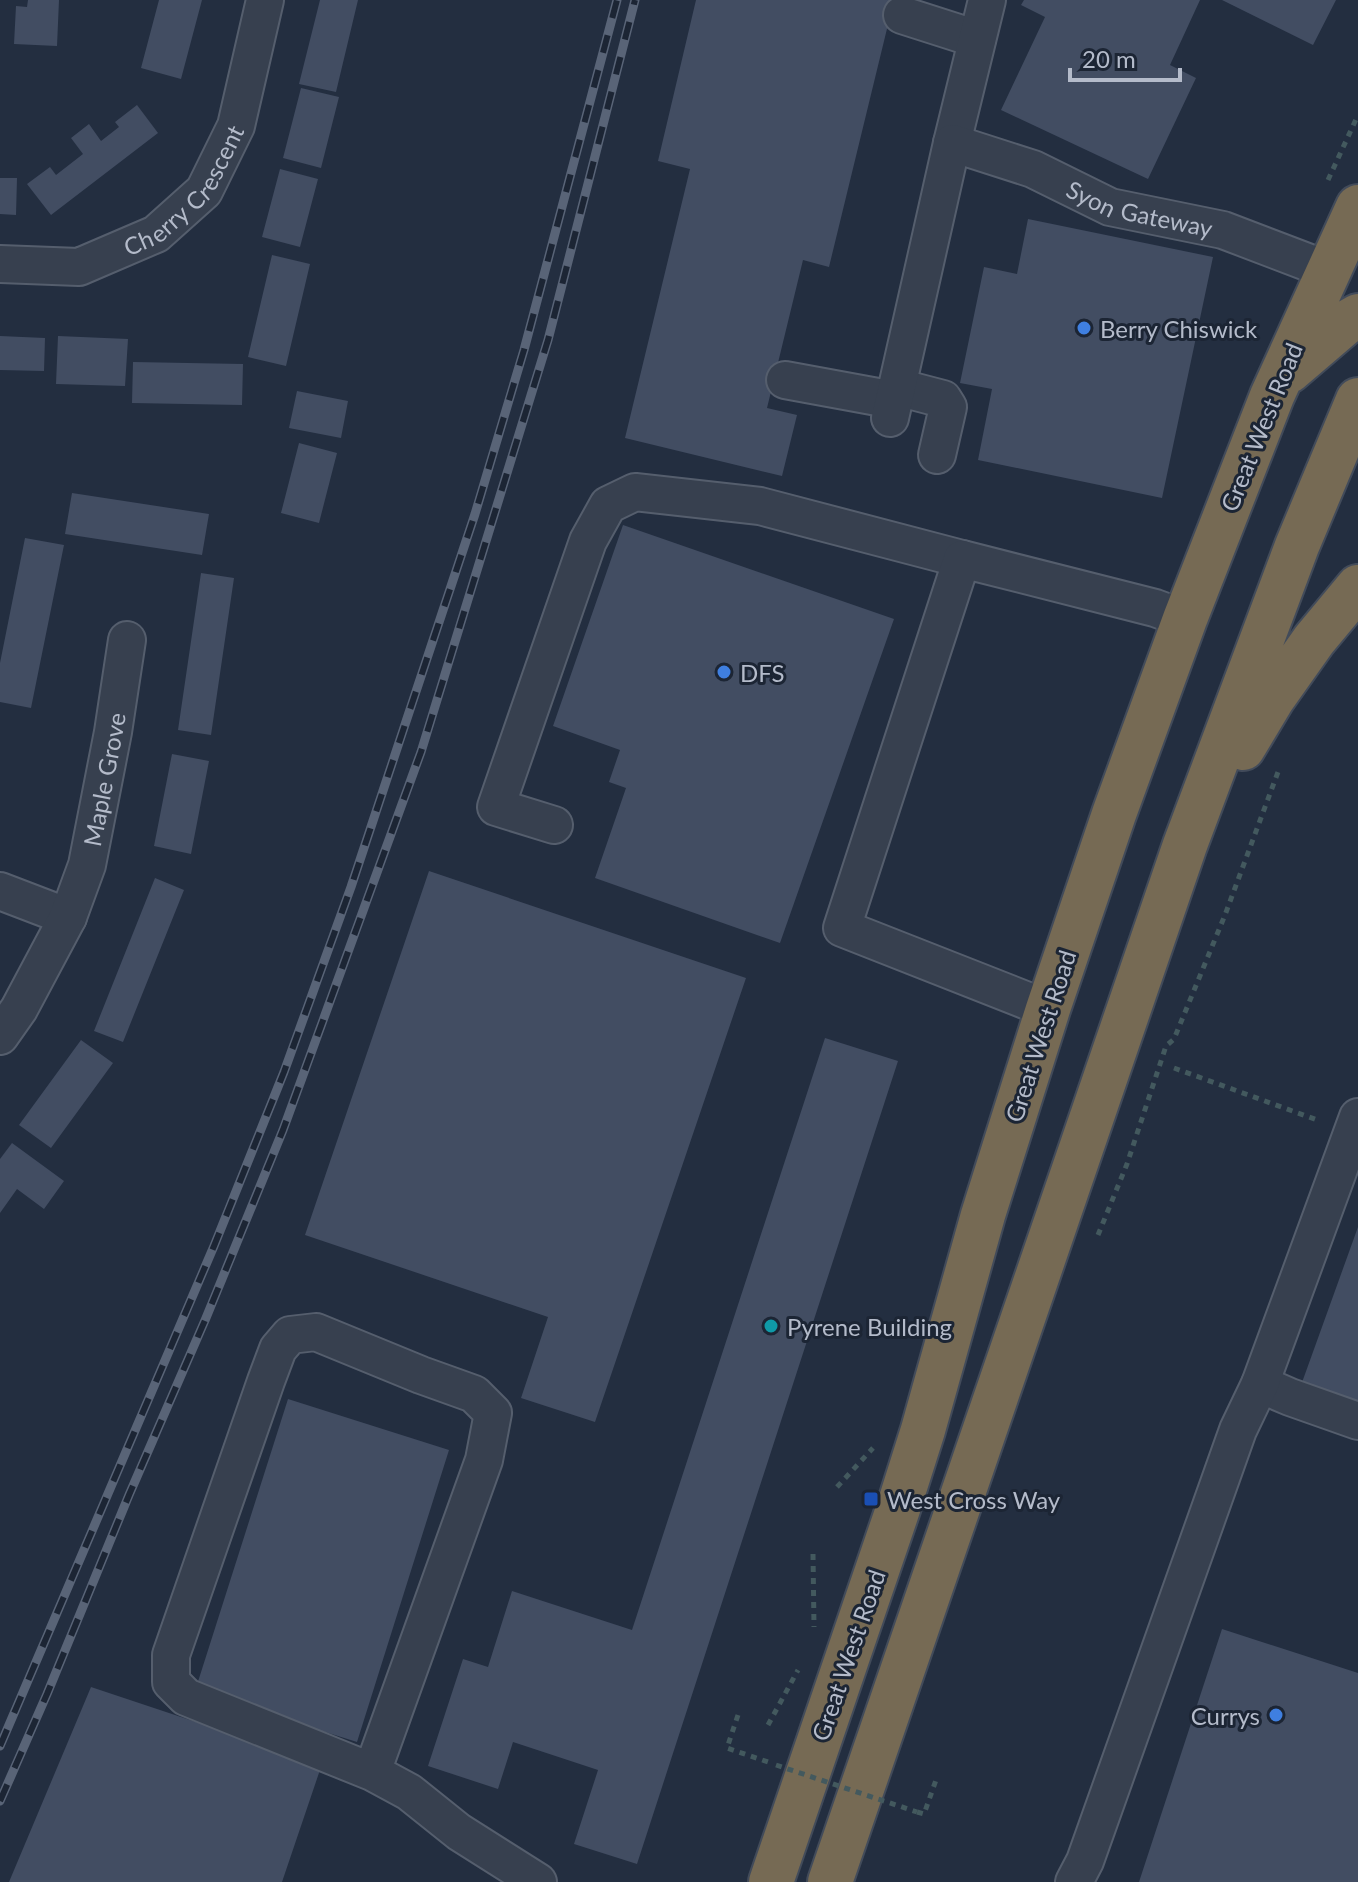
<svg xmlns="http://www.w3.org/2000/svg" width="1358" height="1882" font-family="Lato,sans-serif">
  <rect width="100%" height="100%" fill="#232e40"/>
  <path fill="#424d62" d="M28,0H59L57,46L14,44L16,6L27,7Z
    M159,0H202L181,79L141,68Z
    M320,0H358L336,92L299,84Z
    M696,0H894L829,267L803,260L767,408L797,415L782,476L625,438L690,169L658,161Z
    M1024,0H1200L1170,65L1196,78L1148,179L1001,110L1045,17L1021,5Z
    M1222,0H1336L1313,45Z
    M301,88L339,97L321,168L283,158Z
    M137,105L158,133L51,215L27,184L50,167L56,175L83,154L71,138L89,124L101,141L119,127L115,122Z
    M280,169L318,179L300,247L262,237Z
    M0,178H17L16,215L0,214Z
    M1028,219L1213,257L1162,498L978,460L992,389L960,383L984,267L1017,274Z
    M272,255L310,264L286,366L248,357Z
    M0,336L45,338L44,371L0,370Z
    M58,336L128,339L125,386L56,384Z
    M133,362L243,364L242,405L132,403Z
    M297,391L348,401L341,438L289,428Z
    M299,443L337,453L319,523L281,513Z
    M72,493L209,514L202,555L65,534Z
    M623,525L894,619L780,943L595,878L626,788L609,782L620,750L553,726Z
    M25,538L64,545L31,708L0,702V663Z
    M201,573L234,578L211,735L178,730Z
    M172,754L209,761L191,854L154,846Z
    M429,871L746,978L595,1422L521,1398L548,1317L305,1235Z
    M155,878L184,890L123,1042L94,1031Z
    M825,1038L898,1061L637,1864L574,1844L598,1770L513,1742L498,1789L428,1766L463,1659L488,1667L512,1591L632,1630Z
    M81,1040L113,1063L51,1148L19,1125Z
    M12,1143L64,1181L44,1209L17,1189L0,1213V1159Z
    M1358,1227V1407L1300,1388Z
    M288,1399L449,1450L357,1742L195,1691Z
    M1222,1629L1358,1673V1882H1139Z
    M91,1687L322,1764L282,1882H9Z"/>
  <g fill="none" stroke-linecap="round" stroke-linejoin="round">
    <defs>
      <g id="minor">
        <path d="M902,15L977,39"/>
        <path d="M952,143L987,0"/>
        <path id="s1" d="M0,264L79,267L156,234L204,191L236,126L265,0"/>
        <path d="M785,380L894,400"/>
        <path d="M897,387L943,399L948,407L937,455"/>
        <path id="s2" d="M890,418L952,143L1033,169L1110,207L1223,230L1328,270"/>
        <path d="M554,825L496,807L588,541L608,505L635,492L760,506L962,559"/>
        <path d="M0,891L68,917"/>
        <path d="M1048,1009L842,928L962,559L1155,608L1185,619"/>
        <path id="s3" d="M0,1036L19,1009L68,917L87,865L113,732L127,640"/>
        <path d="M1260,1384L1290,1397L1358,1421"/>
        <path d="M372,1772L484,1460L493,1413L474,1394L421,1375L316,1332L290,1335L278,1349L266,1381L171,1655V1682L186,1697L372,1772L409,1792L459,1832L538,1882"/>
        <path d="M1074,1882L1085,1861L1238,1430L1260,1384L1358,1117"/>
      </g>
      <path id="highway" d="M1289,371L1344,324L1358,316
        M1243,748L1273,698L1314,640L1358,587
        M771,1882L898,1509L923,1430L983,1215L1048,1009L1114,814L1185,619L1272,396L1358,207
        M830,1882L1185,845L1297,546L1358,400"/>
    </defs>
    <use href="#minor" stroke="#555e6d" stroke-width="40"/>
    <use href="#highway" stroke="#424b5a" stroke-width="48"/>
    <path stroke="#43595e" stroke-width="5" stroke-dasharray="6 6" stroke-linecap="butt" d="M1328,180L1358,115
      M1174,1068L1320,1121
      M1098,1235L1127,1164L1166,1046L1174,1039L1225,915L1278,772
      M837,1487L873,1448
      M813,1554L814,1627
      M738,1715L727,1748L771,1763
      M768,1725L798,1670
      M917,1812L924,1814L936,1780"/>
    <use href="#minor" stroke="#37404f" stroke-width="36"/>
    <use href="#highway" stroke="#766a54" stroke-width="44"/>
    <defs>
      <path id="rail" d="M0,1746L214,1246L284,1072L351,887L475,514L524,350L617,0
        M0,1801L47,1694L129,1495L206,1318L283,1130L421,752L548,340L635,0"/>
    </defs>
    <use href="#rail" stroke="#596477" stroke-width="9"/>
    <use href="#rail" stroke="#1c2534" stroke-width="6" stroke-dasharray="18" stroke-linecap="butt"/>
    <path stroke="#43595e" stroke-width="5" stroke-dasharray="6 6" stroke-linecap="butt" d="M776,1765L917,1812"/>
  </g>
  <g fill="#3f7fe0" stroke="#1c2534" stroke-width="3">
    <circle cx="1084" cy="328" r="8"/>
    <circle cx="724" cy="672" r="8"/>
    <circle cx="1276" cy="1715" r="8"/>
  </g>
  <circle fill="#0f9aa8" stroke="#1c2534" stroke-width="3" cx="771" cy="1326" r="8"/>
  <rect fill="#1a4fb4" stroke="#1c2534" stroke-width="3" x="863" y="1491" width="16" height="16" rx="4"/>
  <g text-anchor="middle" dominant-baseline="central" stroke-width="6" stroke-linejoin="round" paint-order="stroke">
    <g font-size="24" fill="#b4bbca" stroke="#1c2534">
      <text stroke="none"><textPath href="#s1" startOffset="214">Cherry Crescent</textPath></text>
      <text stroke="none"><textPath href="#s2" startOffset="482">Syon Gateway</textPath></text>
      <text transform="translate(1261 427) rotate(-68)">Great West Road</text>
      <text stroke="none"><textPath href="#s3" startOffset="280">Maple Grove</textPath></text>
      <text transform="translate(1040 1036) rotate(-72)">Great West Road</text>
      <text transform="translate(848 1655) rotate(-71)">Great West Road</text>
    </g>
    <g font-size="24" fill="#b4bbca" stroke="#1c2534" text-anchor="start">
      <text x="1100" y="328">Berry Chiswick</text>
      <text x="740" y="672">DFS</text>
      <text x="787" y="1326">Pyrene Building</text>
      <text x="887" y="1499">West Cross Way</text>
      <text x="1260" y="1715" text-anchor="end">Currys</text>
    </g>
  </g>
  <path d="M1070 68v12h110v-12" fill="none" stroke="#b4bbca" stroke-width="4"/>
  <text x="1082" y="68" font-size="24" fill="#b4bbca" stroke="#1c2534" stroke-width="6" paint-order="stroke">20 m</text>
</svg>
